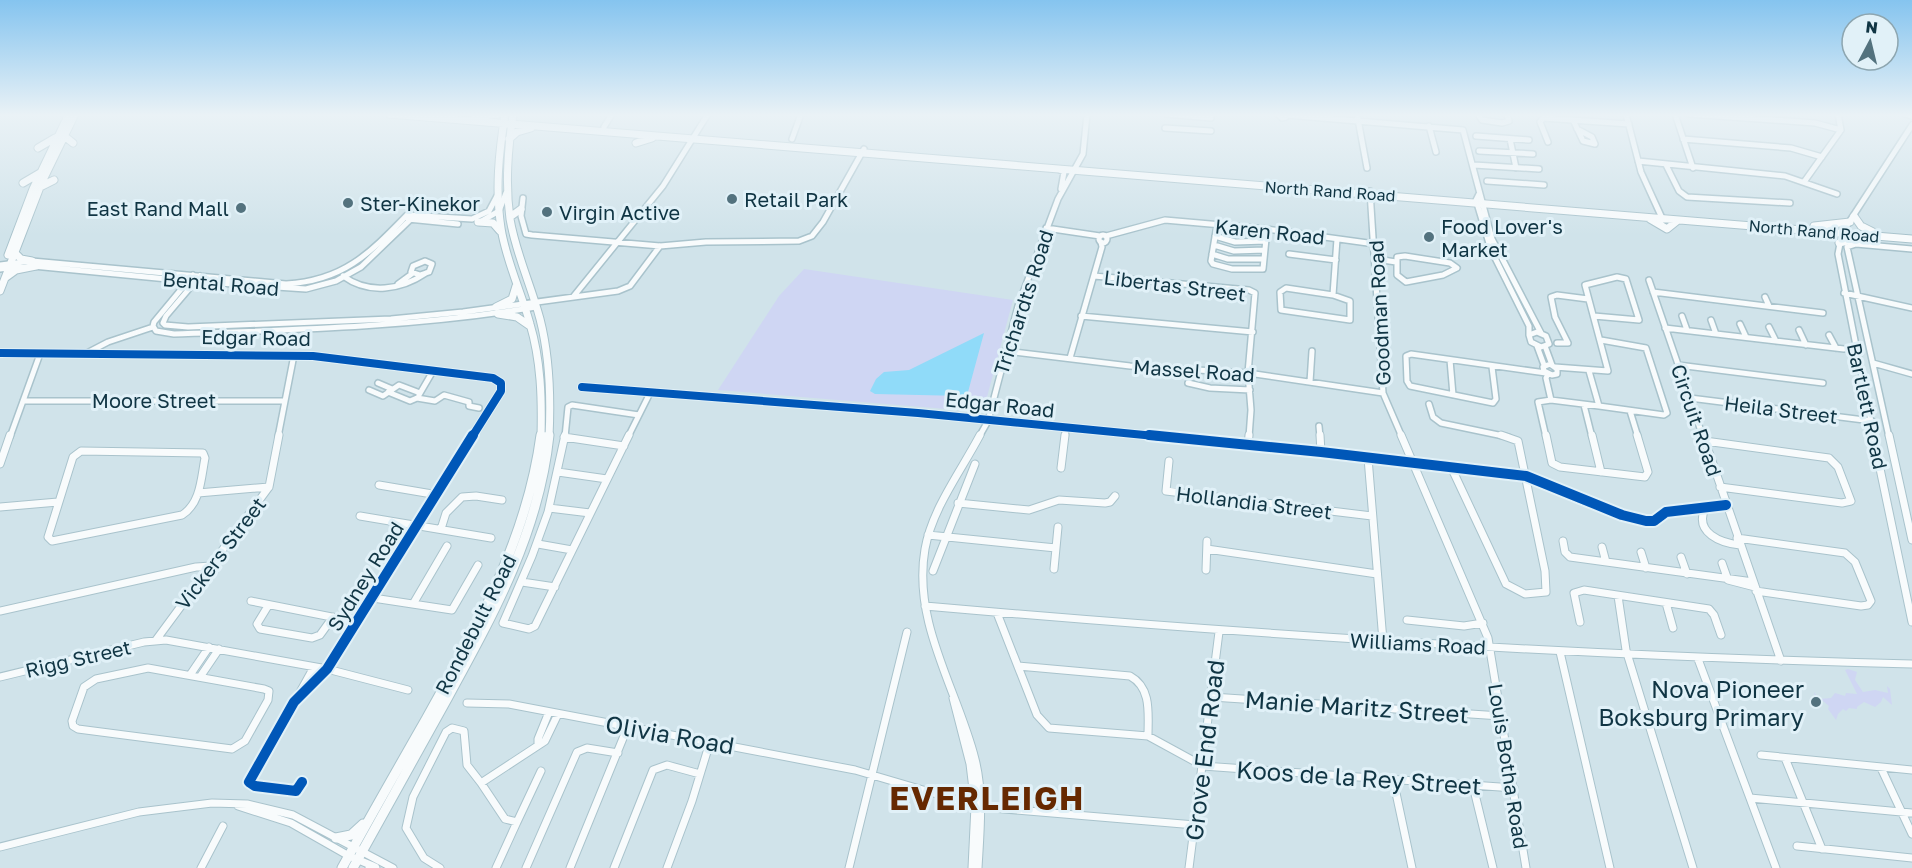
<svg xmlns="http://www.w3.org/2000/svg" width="1912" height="868" font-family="'Golos Text',sans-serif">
  <rect width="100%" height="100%" fill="#d0e3ea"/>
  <path fill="#cfd6f3" d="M804 269 1013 300 983 412 718 390 779 296Z
    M1848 669 1857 672 1855 680 1863 692 1875 690 1888 693 1887 686 1890 689 1892 705 1883 697 1881 702 1875 707 1864 702 1857 707V709L1849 708 1846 711 1843 709 1838 714 1836 720 1828 709 1829 706 1823 701H1816L1814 692 1819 699 1831 698 1835 693 1845 696 1846 693 1857 694 1845 670Z"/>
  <path fill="#90dbf9" d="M984 333 968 392 963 396 875 394 870 391 876 379 884 372 909 370Z"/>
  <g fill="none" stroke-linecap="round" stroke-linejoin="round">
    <defs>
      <path id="minor-far1" d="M1166 114 1211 118
        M1278 114 1282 118 1286 117V114
        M1357 114 1367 168
        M1478 114 1482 120 1502 123 1509 121 1507 114
        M1626 114 1641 172 1662 218
        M1675 114 1693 168
        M1689 114 1815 123 1841 130
        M1905 114 1912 116
        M1287 115 1463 130 1492 239 1541 333
        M1573 120 1583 141 1595 144 1592 137 1577 129
        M1429 126 1436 152
        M604 127 612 114
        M1165 128 1211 131
        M1476 136 1529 140
        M792 139 801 114
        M1510 139 1516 168
        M1683 139 1791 148 1822 157
        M1548 142 1540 122 1543 118 1629 124
        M1479 151 1533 154
        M1638 161 1785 176 1837 194
        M1474 165 1539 169
        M1666 165 1679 191 1687 197 1790 203
        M1060 170 1064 172 1061 189
        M1487 181 1544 185
        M1804 182 1841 130 1838 114
        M1370 191 1383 393 1402 437
        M1479 194 1476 200 1491 250 1529 326V335
        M523 198 521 216 526 234 532 235 660 246 706 242 799 241 812 236 823 222 864 149
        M408 219 458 224
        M480 222 499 211 506 193
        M1217 225 1211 261 1213 264 1232 269H1263L1267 229
        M1046 228 1100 236
        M1099 239a4 4 0 1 1 8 0a4 4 0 1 1-8 0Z
        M1106 236 1165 220 1267 229 1375 244
        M1215 236 1235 242 1266 241
        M1214 245 1234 251 1265 250
        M1212 254 1228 259H1264
        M1289 254 1336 260
        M1405 256 1450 263 1457 268 1443 275 1406 282 1397 275V257Z
        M1376 259 1396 262
        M425 261 432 264 429 272 420 275 411 272 413 266Z
        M0 265 32 261 286 284C343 281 369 254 407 215L472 219 489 211 497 196
        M33 266 188 281 306 289 336 281 361 267 414 216
        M0 269 23 266
        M193 275 154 322 153 326 156 331 174 334C295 330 416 327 536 307
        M200 276 166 316 163 323 165 325 188 327 391 319 463 312 618 291 630 286 660 246
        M343 276C369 295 401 290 426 273
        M1094 276 1249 290 1255 293 1248 373 1251 410 1249 437
        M1649 280 1703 437
        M398 284 413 273
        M1286 288 1333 295 1350 301V320L1281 310 1280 292Z
        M1653 292 1823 313
        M1844 293 1912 308
        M1333 295 1337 239
        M573 297 663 186 708 114
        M1765 297 1769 306
        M1081 316 1253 332
        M1682 316 1687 330
        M1711 320 1716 334
        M1740 324 1746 337
        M1769 327 1776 341
        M1665 328 1844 349
        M1799 330 1806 345
        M1537 332 1546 336 1549 344 1541 347 1531 342 1529 335Z
        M1829 335 1836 348
        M1557 343H1568L1555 317 1551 297 1557 295 1588 299
        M1537 346 1544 365
        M1545 346 1552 365
        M1005 351 1130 366 1248 373 1383 393
        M0 353 313 356 493 378 501 383V391L472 437
        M85 354 108 342 153 327
        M1070 358 1102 247 1101 242
        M1450 360 1453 395
        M1873 363 1912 374
        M1550 364 1557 369V374L1552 375 1544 371 1543 367Z
        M1678 365 1823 383
        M1492 367 1496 399 1493 403 1410 386 1407 381 1406 356 1411 354 1546 373
        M1555 367 1608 371 1585 285 1617 277 1626 279 1639 320 1594 316
        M1589 371 1599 406 1664 415 1667 413 1646 348 1601 340
        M1548 374 1546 378 1551 400 1599 406
        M1310 382 1312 351
        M378 383 392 389
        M1188 383 1210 388 1250 390
        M582 387 918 413 1165 437
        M369 390 383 396 399 385 420 393
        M388 392 410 401 417 398 435 401 444 395 469 402V406L479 408
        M419 395 433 371
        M1690 398 1872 421
        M23 401H284
        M1429 404 1433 417 1441 423 1508 437
        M1584 405 1592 437
        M1630 411 1638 437
        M1319 426 1320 437
        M10 437 40 354
        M278 437 294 355
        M565 437 568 407 572 405 639 415
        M628 437 650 393
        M979 437 988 421 1018 306 1058 199 1083 154 1087 114
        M1065 437 1066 428
        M1546 437 1538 402 1551 400
        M1874 437 1838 254 1842 233 1912 125
        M1889 437 1847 247 1856 244 1912 249"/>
      <path id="minor" d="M565 435 548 512 532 556 503 623 529 629 535 626 629 435
        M1149 435 1321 452 1526 476 1622 515 1646 521H1654L1666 512 1726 505
        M1320 435 1321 452
        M1401 435 1488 638 1526 868
        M1546 435 1552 463 1560 467 1645 477 1648 472 1637 435
        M1592 435 1601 472
        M1703 435 1781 661
        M1873 435 1912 622
        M1889 435 1912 540
        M564 437 624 446
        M1705 441 1829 458 1838 467 1851 501 1842 503 1720 487
        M1248 446 1249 435
        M81 451 203 453 205 458C201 478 201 503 182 515L52 541 48 537 73 457Z
        M1368 458 1383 641
        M1169 461 1166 491 1372 516
        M0 464 10 435
        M1061 468 1065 435
        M1452 469 1506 584 1525 594 1546 592 1545 571 1518 441 1501 435
        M558 472 607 479
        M379 485 438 495
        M198 493 269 487
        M958 503 1029 510 1059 500 1105 503 1110 502 1115 496
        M0 507 58 502
        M549 508 590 513
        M1705 508C1694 533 1721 543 1740 545
        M360 516 491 538
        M441 529 446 513 462 497 476 496 502 500
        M928 535 1056 548
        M1737 538 1845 553 1855 562 1871 601 1868 605 1861 606 1756 591
        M1563 541 1565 552 1570 557 1753 582
        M538 544 572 550
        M1602 547 1606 562
        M1207 549 1377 574
        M1641 552 1646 568
        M1681 557 1687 574
        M1722 563 1728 580 1755 587
        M1054 569 1058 527
        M1206 570 1207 541
        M933 571 975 464
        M522 582 555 587
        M1618 596 1626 650 1693 868
        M373 598 452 610 478 565
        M251 601 357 622
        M1666 603 1673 628
        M413 604 447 546
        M268 606 257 624 260 629 312 638 320 635 333 617
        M925 606C1254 635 1582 656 1912 664
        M0 611 196 567 211 566
        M997 613 1037 715 1049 728 1148 736 1203 766 1514 788
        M1407 620 1464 626 1483 623
        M1580 622 1574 593 1584 590 1709 609 1714 615 1721 635
        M156 640 269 487 279 435
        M1560 652 1610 868
        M1698 659 1776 868
        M1018 666 1130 676C1152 688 1148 714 1148 736
        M148 668 264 689 269 691 268 700 245 741 232 749 78 729 73 726 72 721 84 687 96 679Z
        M190 675 209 647
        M0 677 144 642 166 640 327 669 408 690
        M200 677 219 649
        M299 694 314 667
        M1212 697 1501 716
        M953 698 970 764 975 806 972 868
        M467 703 509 704 855 770 981 807 1195 825
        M538 745V739L549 712
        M1761 755 1912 770
        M1785 758 1822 849
        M1881 768 1912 834
        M1393 779 1412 868
        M302 782 296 791 255 786 249 782 294 702 327 669 473 435
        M481 783 505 819 517 822 496 868
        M1473 786 1493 868
        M1750 798 1912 813
        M238 806 291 823 349 856 373 866
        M517 822 541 771
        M1797 846 1912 858
        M0 847 139 812 212 803 247 804 293 815 393 868
        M201 868 223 826
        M440 868 424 858 406 828 413 797 446 732 452 728 464 731 467 765 481 783 545 741 558 714
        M526 868 577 752 587 748 618 753
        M570 868 628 726
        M614 868 653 770 667 765 700 774
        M667 868 692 801 710 742
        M849 868 907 632
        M978 868C980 832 984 794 975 759 958 691 912 623 925 549 932 509 961 471 980 435
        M1189 868 1219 632"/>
      <path id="major-far1" d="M389 114 1912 239
        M505 114C499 152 495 190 501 228 506 261 521 291 530 324 541 361 542 398 541 437
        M513 114C508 149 505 183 510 219 516 254 531 285 540 319 550 358 551 397 549 437
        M474 117 498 114
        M63 135 73 143
        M509 139 517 132 531 128
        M636 143 652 138
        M38 148 55 138
        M23 183 40 173
        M40 187 54 180
        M1854 216 1861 226 1875 233
        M510 217 521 209
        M1650 219 1667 229 1677 221
        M478 222 493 223 500 231
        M1814 226 1850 222
        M1839 243 1861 238
        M14 252 21 259 32 261
        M8 255 33 189 69 114
        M5 278 16 270 36 266
        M0 291 42 182 75 114
        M496 307 512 299 516 286
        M498 314 517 317 530 326"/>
      <path id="major" d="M336 838 351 835 363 824
        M342 868C369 819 397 770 425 721 476 630 527 540 541 435
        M353 868C385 811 416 754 448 697 494 613 539 532 549 435
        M370 868H375"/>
    </defs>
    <use href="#minor-far1" stroke="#a9c3cc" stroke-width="8"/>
    <use href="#minor" stroke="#a9c3cc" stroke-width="9"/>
    <use href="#major-far1" stroke="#a9c3cc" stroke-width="9"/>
    <use href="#major" stroke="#a9c3cc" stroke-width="11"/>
    <use href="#minor-far1" stroke="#f8fbfc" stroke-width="5"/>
    <use href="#minor" stroke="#f8fbfc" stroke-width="7"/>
    <use href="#major-far1" stroke="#f8fbfc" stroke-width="7"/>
    <use href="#major" stroke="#f8fbfc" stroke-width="9"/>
    <defs>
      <path id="cycleway-far1" d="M0 353 313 356 493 378 501 383V391L472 437
        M582 387 918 413 1165 437"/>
      <path id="cycleway" d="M1149 435 1321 452 1526 476 1622 515 1646 521H1654L1666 512 1726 505
        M302 782 296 791 255 786 249 782 294 702 327 669 473 435"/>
    </defs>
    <use href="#cycleway-far1" stroke="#e1f1f8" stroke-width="10"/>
    <use href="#cycleway" stroke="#e1f1f8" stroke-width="14"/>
    <use href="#cycleway-far1" stroke="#0057b8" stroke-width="8"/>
    <use href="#cycleway" stroke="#0057b8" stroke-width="10"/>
  </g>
  <linearGradient id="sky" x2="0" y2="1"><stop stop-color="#85c4ef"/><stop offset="0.49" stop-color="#eaf2f6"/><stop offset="1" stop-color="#eaf2f6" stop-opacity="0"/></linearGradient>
  <rect width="1912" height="235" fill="url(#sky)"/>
  <g fill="#53727e" stroke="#e1f1f8" stroke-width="2">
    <circle cx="732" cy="199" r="6"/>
    <circle cx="348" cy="203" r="6"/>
    <circle cx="241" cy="208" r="6"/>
    <circle cx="547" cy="212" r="6"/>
    <circle cx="1429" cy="237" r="6"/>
    <circle cx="1816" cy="702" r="6"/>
  </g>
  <g text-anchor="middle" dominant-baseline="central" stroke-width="6" stroke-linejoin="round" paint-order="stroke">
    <g font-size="16" fill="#103544" stroke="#e1f1f8">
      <text transform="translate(1330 191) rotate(4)">North Rand Road</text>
      <text transform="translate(1814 231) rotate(5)">North Rand Road</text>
    </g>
    <g font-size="20" fill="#103544" stroke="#e1f1f8" text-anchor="start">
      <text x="744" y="199">Retail Park</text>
      <text x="360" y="203">Ster-Kinekor</text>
      <text x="229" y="208" text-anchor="end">East Rand Mall</text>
      <text x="559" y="212">Virgin Active</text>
      <text x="1441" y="226">Food Lover's<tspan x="1441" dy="23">Market</tspan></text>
    </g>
    <g font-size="20" fill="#103544" stroke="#e1f1f8">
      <text transform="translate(1270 231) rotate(6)">Karen Road</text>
      <text transform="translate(221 283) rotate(5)">Bental Road</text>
      <text transform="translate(1175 285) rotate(7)">Libertas Street</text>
      <text transform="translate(1023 302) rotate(-72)">Trichardts Road</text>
      <text transform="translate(1379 313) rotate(-93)">Goodman Road</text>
      <text transform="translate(256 337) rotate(1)">Edgar Road</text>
      <text transform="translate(1194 370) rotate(4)">Massel Road</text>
      <text x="154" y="400">Moore Street</text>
      <text transform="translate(1000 404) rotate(6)">Edgar Road</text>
      <text transform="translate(1868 406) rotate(78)">Bartlett Road</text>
      <text transform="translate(1781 409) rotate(7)">Heila Street</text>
      <text transform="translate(1697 420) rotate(71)">Circuit Road</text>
      <text transform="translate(1254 502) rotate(7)">Hollandia Street</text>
      <text transform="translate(220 553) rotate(-53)">Vickers Street</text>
      <text transform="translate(365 576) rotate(-58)">Sydney Road</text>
      <text transform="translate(475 624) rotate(-63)">Rondebult Road</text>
      <text transform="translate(1418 643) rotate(3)">Williams Road</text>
      <text transform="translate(78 658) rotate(-13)">Rigg Street</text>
      <text transform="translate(1509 766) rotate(81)">Louis Botha Road</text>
    </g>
    <g font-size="24" fill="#103544" stroke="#e1f1f8" text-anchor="end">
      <text x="1804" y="688">Nova Pioneer<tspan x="1804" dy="28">Boksburg Primary</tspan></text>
    </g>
    <g font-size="24" fill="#103544" stroke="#e1f1f8">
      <text transform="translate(1357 706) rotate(4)">Manie Maritz Street</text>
      <text transform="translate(670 734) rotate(10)">Olivia Road</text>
      <text transform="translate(1204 750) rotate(-83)">Grove End Road</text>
      <text transform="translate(1359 777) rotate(4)">Koos de la Rey Street</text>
    </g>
    <g font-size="32" font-weight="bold" letter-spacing="1.5" fill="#662901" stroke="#e1f1f8">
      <text x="987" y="798">EVERLEIGH</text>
    </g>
  </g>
  <g transform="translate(1870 42) rotate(7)"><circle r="28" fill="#e1f1f8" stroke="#8da6b0" stroke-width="1.5"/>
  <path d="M0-4.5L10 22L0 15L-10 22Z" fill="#53727e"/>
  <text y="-9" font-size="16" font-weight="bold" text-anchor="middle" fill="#103544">N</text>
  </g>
</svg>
